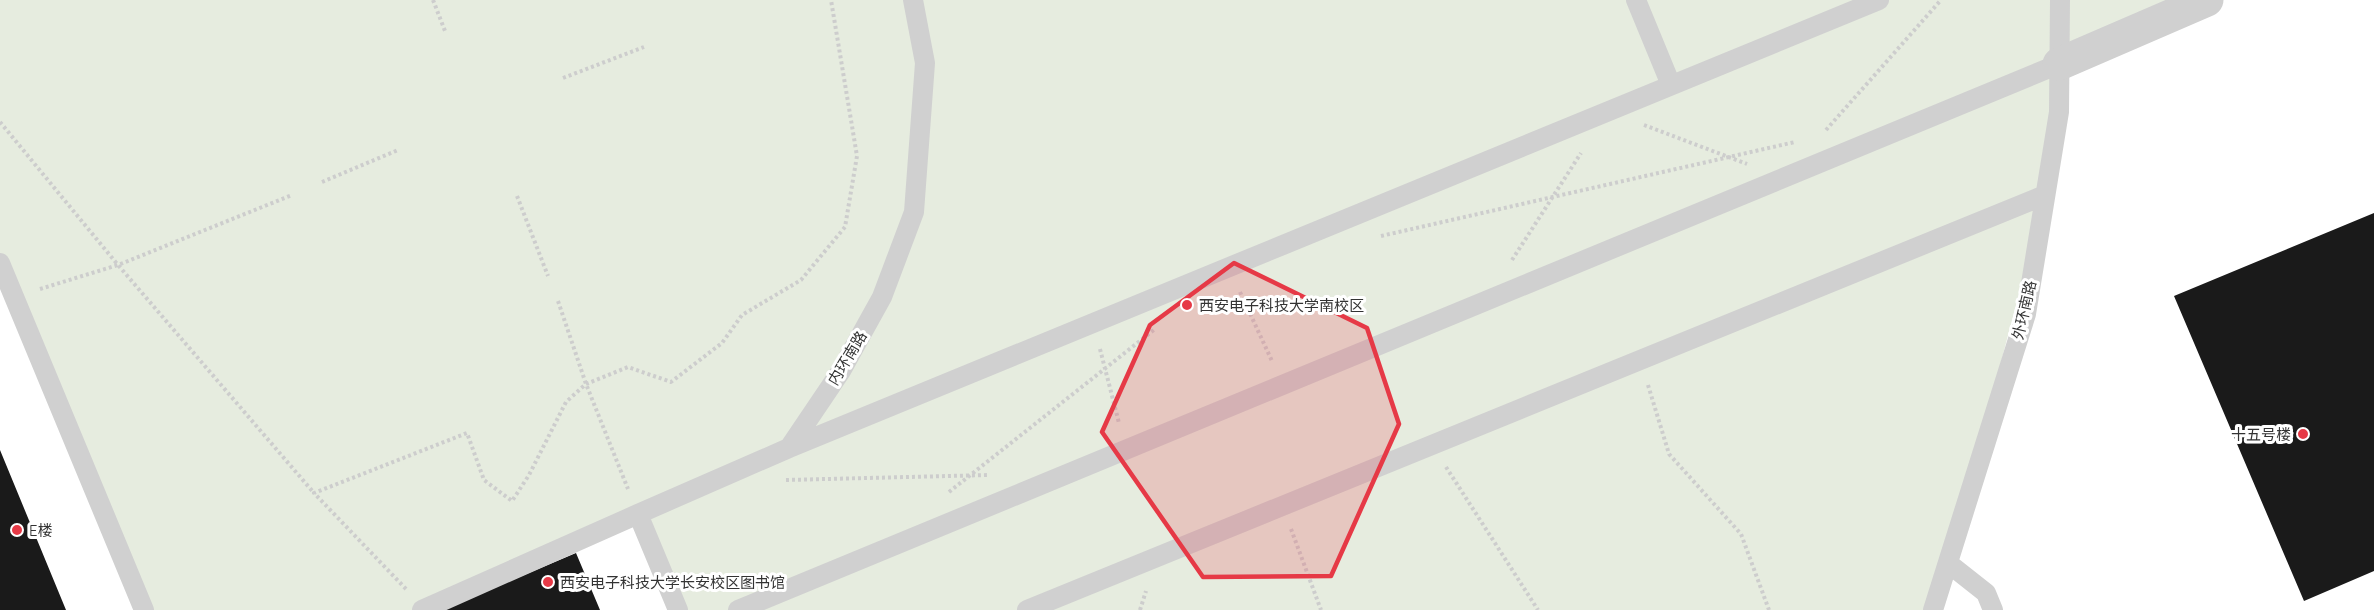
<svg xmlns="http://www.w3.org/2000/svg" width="2374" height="610" font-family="Quicksand,'Noto Sans SC',sans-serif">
  <rect width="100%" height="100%" fill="#fff"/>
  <path fill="#e6ecdf" d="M0 0H2207L2059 64 2045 195 1948 563 1933 610H678L638 515 422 610H144L0 263Z"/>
  <path fill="#1a1a1a" d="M2374 213V571L2304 601 2174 296Z
    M0 450 66 610H0Z
    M576 553 600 610H441Z"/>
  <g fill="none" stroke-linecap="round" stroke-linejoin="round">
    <path stroke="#cdcdcd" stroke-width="4" stroke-dasharray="3 3" stroke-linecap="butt" d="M433 0 445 31
      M563 78 644 47
      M0 122 118 265 314 493
      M1644 125 1747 164
      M1826 130 1941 0
      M322 182 398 150
      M517 196 548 276
      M1381 236 1795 142
      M1512 260 1581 153
      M40 289 118 265 292 195
      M1240 292 1272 361
      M558 301 586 384 628 489
      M1100 349 1119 423
      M1648 385 1669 454 1741 534 1769 610
      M1446 467 1538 610
      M786 480 989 475
      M949 492 1155 329
      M1291 529 1321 610
      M406 589 314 493 467 433 484 480 512 501 529 475 566 402 586 384 628 367 671 382 722 343 742 315 801 280 845 227 857 156 831 0
      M1140 610 1146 591"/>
    <path stroke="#d0d0d0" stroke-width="20" d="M1636 0 1671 85
      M0 263 144 610
      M789 448 1879 0
      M1948 563 1986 593 1993 610
      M422 610 638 514
      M678 610 638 514 789 448 841 371 882 297 914 212 925 63 913 0
      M738 610 2059 64
      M1027 610 2045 195
      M1933 610 2026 314 2059 112 2060 0"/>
    <path stroke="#d0d0d0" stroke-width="33" d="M2059 64 2207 0"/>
  </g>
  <path fill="#e63946" fill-opacity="0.2" stroke="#e63946" stroke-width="4.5" stroke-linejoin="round" d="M1234 263 1367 328 1399 424 1331 576 1203 577 1102 432 1150 325Z"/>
  <g fill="#e63946" stroke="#fff" stroke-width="2">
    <circle cx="1187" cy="305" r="6"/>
    <circle cx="2303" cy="434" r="6"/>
    <circle cx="17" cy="530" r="6"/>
    <circle cx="548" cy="582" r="6"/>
  </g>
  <g text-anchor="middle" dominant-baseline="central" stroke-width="6" stroke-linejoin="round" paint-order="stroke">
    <g font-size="15" fill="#333" stroke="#fff" text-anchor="start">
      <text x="1199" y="305">西安电子科技大学南校区</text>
      <text x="2291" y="434" text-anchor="end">十五号楼</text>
      <text x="29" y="530">E楼</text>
      <text x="560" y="582">西安电子科技大学长安校区图书馆</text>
    </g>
    <g font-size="15" fill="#333" stroke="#fff">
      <text transform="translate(2024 310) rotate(-77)">外环南路</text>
      <text transform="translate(847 358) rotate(-59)">内环南路</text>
    </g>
  </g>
</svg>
